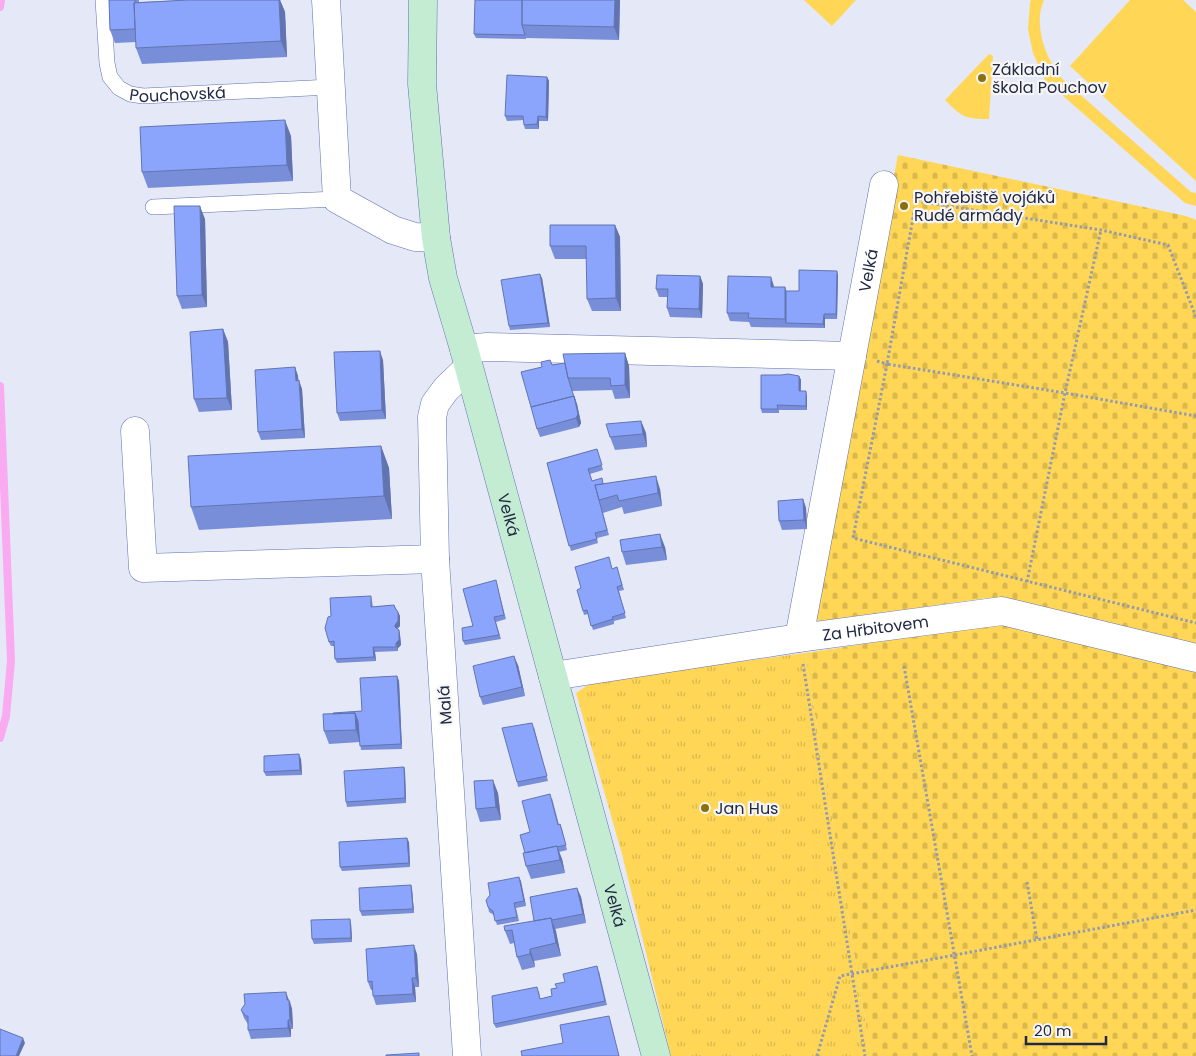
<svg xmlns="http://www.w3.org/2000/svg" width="1196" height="1056" font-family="Poppins,sans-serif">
  <defs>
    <pattern id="cemetery-stones" width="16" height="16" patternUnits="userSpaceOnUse" patternTransform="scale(1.25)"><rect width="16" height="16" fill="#ffd656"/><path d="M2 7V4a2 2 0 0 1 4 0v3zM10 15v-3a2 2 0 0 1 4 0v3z" fill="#dab84c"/></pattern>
    <pattern id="park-tufts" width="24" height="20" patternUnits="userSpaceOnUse" patternTransform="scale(1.25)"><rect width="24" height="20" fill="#ffd656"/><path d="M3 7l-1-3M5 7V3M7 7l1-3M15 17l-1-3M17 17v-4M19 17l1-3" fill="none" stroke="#dab84c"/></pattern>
  </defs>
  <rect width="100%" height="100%" fill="#e4e8f7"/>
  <path fill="url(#cemetery-stones)" d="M898 155 1186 216 1196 220V650L987 598 819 622 810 612Z
    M1003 623 1196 672V1056H871L805 653Z"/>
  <path fill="url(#park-tufts)" d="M805 653 871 1056H671L622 854 576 693 594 681Z"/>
  <path fill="#ffd656" d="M804 0H856L832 26Z
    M1031 0H1044C1033 24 1045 55 1059 76L1191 192 1196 193V206L1185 203 1045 80 1033 53 1028 29 1030 3Z
    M1130 0H1183L1196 12V181L1070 66Z
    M989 54 993 56 989 119C965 119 962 117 945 100Z"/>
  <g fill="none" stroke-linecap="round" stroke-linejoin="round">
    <path stroke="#f9aaf0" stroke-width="8" d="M0 7 1 0
      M0 386 11 661 6 716 0 738"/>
    <defs>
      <g id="lane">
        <path id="s1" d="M103 0 107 63 110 77 119 88 130 94 143 96 331 87"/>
        <path d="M153 207 337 199"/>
      </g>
      <g id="street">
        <path d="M326 0 337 199 393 230 415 237 436 238"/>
        <path d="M464 349 487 347 852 356"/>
        <path d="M135 431 143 568 435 559"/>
        <path id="s2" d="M799 638 884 185"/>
        <path id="s3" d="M553 676 799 638 1002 611 1196 658"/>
        <path d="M467 1056 435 559 432 417 435 404 446 389 468 368"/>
      </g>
      <g id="secondary">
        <path id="s4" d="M423 0 422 84 436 238 443 278 464 349 656 1056"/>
      </g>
    </defs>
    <use href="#lane" stroke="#6072b1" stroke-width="16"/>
    <use href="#street" stroke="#6072b1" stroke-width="29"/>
    <use href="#secondary" stroke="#6072b1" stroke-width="29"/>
    <path stroke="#959baf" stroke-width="3" stroke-dasharray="2.5 2.5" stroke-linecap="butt" d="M1196 317 1168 245 1101 230 916 201 887 364 1065 393 1196 416
      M877 361 887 364 853 538 1196 623
      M1027 582 1065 393 1101 230
      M803 664 865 1056
      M904 666 972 1056
      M1027 882 1037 940
      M817 1056 840 976 955 955 1196 910"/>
    <use href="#lane" stroke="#fff" stroke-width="15"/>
    <use href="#street" stroke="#fff" stroke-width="28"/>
    <use href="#secondary" stroke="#c4ecd2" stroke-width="28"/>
  </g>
  <path fill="#788ed9" d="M109 0H139V2L188 0H280L285 12 287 57 142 64 136 48V42L115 43 110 30Z
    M475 0H620L619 40 526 38V39L476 38 474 34Z
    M547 77 549 81 548 121H539V129H525L524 125V120L507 121 505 116Z
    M291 136 293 181 148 188 142 172Z
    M205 219 207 307 182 309 177 296Z
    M615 225 620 237 621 311H592L587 299V259H555L550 246Z
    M838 275 837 319H825V328L751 327 749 322 730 321 727 313 774 287H785L786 291H799Z
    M700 276 703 284 702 318 670 317 667 308V297H659L656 289Z
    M542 278 550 327 510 330 509 326Z
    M223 329 228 342 232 410 199 412 194 399Z
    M625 353 629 366 630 398 615 399 612 390 572 391 577 404 581 423 579 427 540 437 537 429 552 365Z
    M383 360 386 419 340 421 337 413Z
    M295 367 298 376V380L302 389 305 438 261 440 258 432Z
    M799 376 801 380V391L807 396V410H779V413H762L761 409Z
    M641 421 646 433 647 447 615 450 610 437Z
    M381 446 389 468 392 519 199 530 191 507Z
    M597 449 603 470 590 474 592 481 604 483 660 489 662 506 624 514 622 507 603 513 609 535 597 538 598 543 571 551 547 463Z
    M803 499 806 508 807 529 782 530 779 521Z
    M620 540 665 547 667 560 626 565 622 552Z
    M617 567 624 590 619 591 626 618 614 621V624L593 630 588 614 584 615 583 611 581 588 613 569Z
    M497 585 506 619 496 622 501 639 465 645 463 641Z
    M371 596 372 601 373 607 394 605 400 616V626L397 629 399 630 400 635 401 645 398 648V651L375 652 376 661 337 663 335 659 334 646H331L329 642 331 616Z
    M518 665 525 696 483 705 480 697Z
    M397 676 399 681 402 749 361 750 360 742 329 744 324 731 333 714 362 711Z
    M534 727 548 781 518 787 517 782Z
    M301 759 302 775 266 776 264 772Z
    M404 767 405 771 406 803 347 807 346 802Z
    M498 793 501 820 480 822 476 809Z
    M552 798 559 825 560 824 562 829 567 850 559 852 562 859 565 873 531 879 526 866 525 853 530 832Z
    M409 842 410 867 342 871 340 867Z
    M519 877 526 906 516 908 519 921 497 925 494 915 489 912 488 907Z
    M411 885 412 889 414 913 362 916 360 911Z
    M577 888 581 897 586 923 555 929 561 956 534 961 535 967 522 970 517 957 514 943 510 944 505 931 534 921Z
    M351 923 352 942 314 944 312 939Z
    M417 954 419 987H415L416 1002 376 1005 373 996V990H371L368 982Z
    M599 971 607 1005 496 1028 494 1024 539 991 540 999 552 996 557 988 565 982Z
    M290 1001 292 1009 293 1029H291V1037L251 1039 248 1030V1024L244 1018 241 1010Z"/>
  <path fill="#6274b0" d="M279 0H280L285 12 287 57 281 41Z
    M615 0H620L619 40 614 27Z
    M547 77 549 81 548 121 546 117Z
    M538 116 539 121V129L537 124Z
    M285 120 291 136 293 181 287 165Z
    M200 206 205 219 207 307 202 295Z
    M615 225 620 237 621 311 616 298Z
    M837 271 838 275 837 319 836 314Z
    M540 274 542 278 550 327 548 323Z
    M700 276 703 284 702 318 699 309Z
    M771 277 774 286V295L771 287Z
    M785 287 788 296 786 323 785 319Z
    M824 314 825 319V328L823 324Z
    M223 329 228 342 232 410 227 398Z
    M380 351 383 360 386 419 382 410Z
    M625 353 629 366 630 398 625 385Z
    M295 367 298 376 299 389 296 381Z
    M799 376 801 380 800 396 799 391Z
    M299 380 302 389 305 438 302 429Z
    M806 391 807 396V410L806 406Z
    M574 396 577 404 581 423 579 427 576 418Z
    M641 421 646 433 647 447 643 434Z
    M381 446 389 468 392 519 384 496Z
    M656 476 660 489 662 506 658 493Z
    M803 499 806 508 807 529 804 520Z
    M660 534 665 547 667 560 662 547Z
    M398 612 400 616V626L397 629 395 627V625Z
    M399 630 400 635 401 645 398 648V651L396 643Z
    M373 647 375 652 376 661 374 657Z
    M514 656 518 665 525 696 522 687Z
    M397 676 399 681 402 749 401 744Z
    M355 713 360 726V742L356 730Z
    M299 754 301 759 302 775 300 770Z
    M404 767 405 771 406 803 405 798Z
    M493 780 498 793 501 820 496 807Z
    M407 838 409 842 410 867 409 863Z
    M557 846 562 859 565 873 560 860Z
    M519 877 521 881 526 906 524 901Z
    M411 885 412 889 414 913 413 909Z
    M577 888 581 897 586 923 583 914Z
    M551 918 556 931 561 956 556 943Z
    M350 919 351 923 352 942 351 938Z
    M414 945 417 954 419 987 416 978Z
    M530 949 534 961 535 967 530 954Z
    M412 978 415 987 416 1002 413 994Z
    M286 992 292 1009 293 1029 290 1020Z
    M288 1020 291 1029V1037L288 1028Z
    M23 1038 25 1043 19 1056H16Z"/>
  <path fill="#8ca5fc" stroke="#6274b0" d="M109 0H135V2L134 3 135 29 110 30Z
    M187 0H279L281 41 136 48 134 3Z
    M475 0H522V25L525 35 474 34Z
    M522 0H615L614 27 522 25Z
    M507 75 547 77 546 117 538 116 537 124 524 125 523 116H505Z
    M285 120 287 165 142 172 140 127Z
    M174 206H200L202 295 177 296Z
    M550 225H615L616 298 587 299 586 246H550Z
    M799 270 837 271 836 314H824L823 324 786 323V291H799Z
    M540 274 548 323 509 326 501 280Z
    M657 275 700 276 699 309 667 308 668 289H656Z
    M728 276 771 277V287H785V319L748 318 749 313H727Z
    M223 329 227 398 194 399 190 332Z
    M380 351 382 410 337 413 334 352Z
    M625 353V385L611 386 610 378H568L563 354Z
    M550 360 552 365 565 363 568 378 575 400 574 396 531 407 521 372 542 367 541 362Z
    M295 367 296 381 299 380 302 429 258 432 255 370Z
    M788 374 799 376V391H806V406L777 405 778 409H761V375H781Z
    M574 396 578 414 576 418 537 429 531 407Z
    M641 421 643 434 610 437 606 424Z
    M381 446 384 496 191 507 188 456Z
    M597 449 602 465 588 469 592 481 602 478 603 484 595 485 607 530 595 533 597 539 569 546 547 463Z
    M656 476 658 493 619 501 617 495 599 500 595 485Z
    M803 499 804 520 779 521 778 501Z
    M660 534 662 547 622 552 620 540Z
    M609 557 612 569 617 567 622 585 617 587 625 613 612 617 613 619 591 626 587 610 583 611 577 590 581 588 575 567Z
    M496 580 504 615 494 617 499 635 463 641 462 628 473 626 463 589Z
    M371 596V607L394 605 395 608 398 612V621L395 625V627L399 630V640L396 643V647H373L374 657 335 659 334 641 329 642 325 628 328 617 331 616 330 598Z
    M514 656 522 687 480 697 473 666Z
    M397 676 401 744 360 746 358 721 355 713 333 714V713L362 711 360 678Z
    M355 713 356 730 324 731 323 714Z
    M532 723 547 776 517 782 502 728Z
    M299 754 300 770 264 772V756Z
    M404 767 405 798 346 802 344 771Z
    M493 780 496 807 476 809 474 781Z
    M550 794 558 825 560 824 566 845 557 847V846L525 853 520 835 530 832 522 801Z
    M407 838 409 863 340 867 339 842Z
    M557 846 560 860 526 866 523 853Z
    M519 877 524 901 514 903 517 917 495 921 493 911 488 907 486 900 490 895 488 883Z
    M411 885 413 909 360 911 359 888Z
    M577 888 583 914 552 920 551 918 534 921 530 897Z
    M551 918 556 943 530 949V954L517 957 512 930 505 931 504 926Z
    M350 919 351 938 312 939 311 920Z
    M414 945 416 978H412L413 994 373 996 372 981 368 982 366 949Z
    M597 966 605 1001 494 1024 492 996 537 987 540 999 552 996 551 989 557 988 555 984 565 982 563 974Z
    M286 992 287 1000H289L290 1020H288V1028L248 1030V1016H246L241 1010 245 1004 244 994Z
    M609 1016 619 1056H522L521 1051 563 1043 560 1025Z
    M0 1029 23 1038 16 1056H0Z
    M419 1053V1056H386V1055Z"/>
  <g fill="#8b6f11" stroke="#f6f6f6" stroke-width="2">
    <circle cx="982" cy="78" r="5"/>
    <circle cx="904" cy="206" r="5"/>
    <circle cx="705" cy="808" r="5"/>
  </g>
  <g text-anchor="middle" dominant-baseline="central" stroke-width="4.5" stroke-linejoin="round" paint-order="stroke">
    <g font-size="16" fill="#222944" stroke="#f6f6f6" text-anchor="start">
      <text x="992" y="69">Základní<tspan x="992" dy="18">škola Pouchov</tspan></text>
      <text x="914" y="197">Pohřebiště vojáků<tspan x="914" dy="18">Rudé armády</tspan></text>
      <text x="715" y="808">Jan Hus</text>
    </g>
    <g font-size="16" fill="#222944" stroke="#f6f6f6">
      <text stroke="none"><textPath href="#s1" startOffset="152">Pouchovská</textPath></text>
      <text stroke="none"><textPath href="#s2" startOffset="374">Velká</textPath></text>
      <text stroke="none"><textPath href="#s4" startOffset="525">Velká</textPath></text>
      <text stroke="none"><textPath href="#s3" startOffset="326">Za Hřbitovem</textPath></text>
      <text transform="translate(445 705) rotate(-94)">Malá</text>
      <text stroke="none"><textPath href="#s4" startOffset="930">Velká</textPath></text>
    </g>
  </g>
  <path d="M1026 1036v8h80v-8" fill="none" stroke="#222944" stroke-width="2.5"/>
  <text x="1034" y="1036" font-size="15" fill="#222944" stroke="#f6f6f6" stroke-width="4" paint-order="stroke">20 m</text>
</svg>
